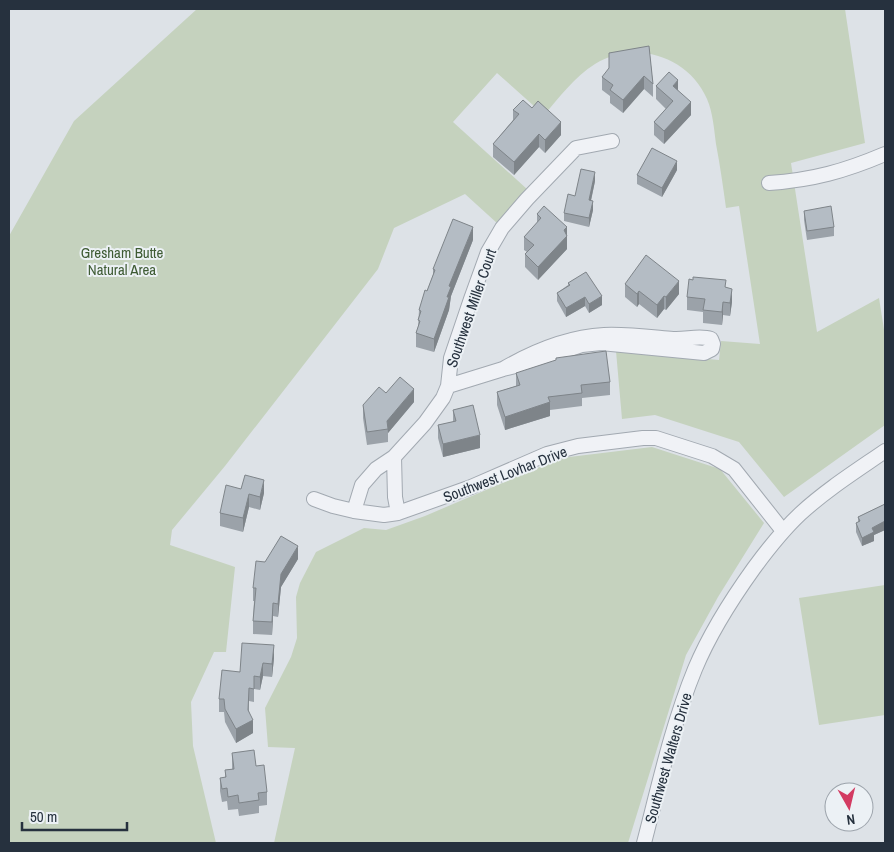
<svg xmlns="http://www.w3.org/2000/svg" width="894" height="852" font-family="'Archivo Narrow',sans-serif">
  <rect width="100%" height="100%" fill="#dde2e7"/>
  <path fill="#c5d2be" d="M197 9H845L865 143 791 163 817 332 879 298 885 336V425L784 497 739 442 655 415 622 419 616 351 719 360 721 341 760 344 739 206 726 208C723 186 720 165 716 144 714 129 713 113 707 99 689 56 634 39 595 64 575 76 559 98 544 115L497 73 453 122 528 190 498 224 465 194 394 228 378 269 225 466 172 530 170 545 235 567 226 652H214L191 702 193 746 216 843H9V236L74 121Z
    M652 447 720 469 764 523 718 597 686 655 628 843H274L295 748 268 747 265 708 291 657 297 638 296 597 300 583 316 552 364 528 386 530 425 516 561 458Z
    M885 585V715L819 725 799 598Z"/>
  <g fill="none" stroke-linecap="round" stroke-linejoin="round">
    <defs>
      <path id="minor" d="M769 183C813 180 845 171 885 154
        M448 386 503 369 536 361 582 345 601 343 704 353 712 349 713 344 711 339C699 335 686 340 673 339 650 337 627 334 604 335 567 337 534 351 503 369
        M394 457 395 497 398 513
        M314 499 333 506 354 511 384 515 398 513 471 487 547 454 578 446 643 438H656L712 456 734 469 783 531
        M354 511 362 485 376 469 394 457 425 423 443 398 448 386 451 358 471 299 488 252 502 228 527 199 576 148 612 141
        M644 843C659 785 672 725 695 669 710 633 731 600 754 568 768 549 783 530 800 514 826 490 856 471 885 451"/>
    </defs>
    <use href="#minor" stroke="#a2a9b1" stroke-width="16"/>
    <use href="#minor" stroke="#f0f2f6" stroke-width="14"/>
  </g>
  <path fill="#9ba2a9" d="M649 46 653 84V97L644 89 623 113 610 103V96L602 90V77Z
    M656 86 678 90 691 115 664 144 654 135V122L666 109 656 99Z
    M513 110 561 135 545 153 539 147 514 175 493 157V144L513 120Z
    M677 170 662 197 637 184V175Z
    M595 181 591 201 593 210 589 227 564 221V213L575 196Z
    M804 211 834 227V236L807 240 804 220Z
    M537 214 567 235V249L538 280 525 267V254L527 252 524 250V237L537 223Z
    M473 240 451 296 449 310 434 352 416 347V333L418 327 419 310 427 291 433 275V269Z
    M568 283 602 305 589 313 585 306 566 317 557 301V293L568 285Z
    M625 284 679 294 666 310 664 309 657 318 639 304 637 307 625 297Z
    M726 288 732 302 730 316 723 315 722 325 703 323V312L687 310V297Z
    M516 373 610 382V395L582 398V406L550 410V416L505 430 497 405V392L516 386Z
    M386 393 414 402 388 433V442L367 445 363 418V405Z
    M453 410 480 448 443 457 438 438V425L453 422Z
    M241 489 264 493 260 510 249 507 243 532 220 526V513Z
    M885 504V530L874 535V541L862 546 856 532V523L858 522V517Z
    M298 559 281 587 278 617 273 616 272 635 253 634V621L254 601H253V588L265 562Z
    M274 658 272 677 263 676 260 690 254 689V702L249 701V711L253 733 236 743 225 722 224 712H219V699L240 672Z
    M232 753 256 766 267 792V805L259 806V813L239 816 238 809 228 810 227 801 222 802 220 791V778H225V770L232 769Z"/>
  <path fill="#7e8489" d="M9 9H10V16L9 18Z
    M644 76V89L623 113V100Z
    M678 80V93L673 86Z
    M691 102V115L664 144V131Z
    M561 122V135L545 153V140Z
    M539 134V147L514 175V162Z
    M677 161V170L662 197V188Z
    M595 172V181L589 209V200Z
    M593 201V210L589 227V218Z
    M473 227V240L451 296 449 310 434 352V339L447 297 449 286Z
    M567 227V249L538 280V267L564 230Z
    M679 281V294L666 310V297Z
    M732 289V302L730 316V303Z
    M639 291V304L637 307V294Z
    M602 296V305L589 313V304Z
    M664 296V309L657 318V305Z
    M585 297V306L566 317V308Z
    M723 302V315L722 325V312Z
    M414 389V402L388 433 387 421Z
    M550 402V416L505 430V417Z
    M480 435V448L443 457V444Z
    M264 480V493L260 510V497Z
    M249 494V507L243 532V518Z
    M885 521V530L874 535V541L862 546V538L872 528Z
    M298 546V559L281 587 278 617V604L281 574Z
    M273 603V616L272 635V622Z
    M274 645V658L272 677V664Z
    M263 663V676L260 690V677Z
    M253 720V733L236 743V729Z"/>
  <path fill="#b4bcc4" stroke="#7e8489" d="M649 46 653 84 644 76 623 100 610 90 613 85 602 77 609 68V53Z
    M669 72 678 80 673 86 691 102 664 131 654 122 673 101 656 86Z
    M523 100 532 108 538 101 561 122 545 140 539 134 514 162 493 144 519 114 513 110Z
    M652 148 677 161 662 188 637 175Z
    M581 169 595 172 589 200 593 201 589 218 564 213 568 194 575 196Z
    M544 206 567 227 564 230 567 236 538 267 525 254 534 245 524 237 541 218 537 214Z
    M831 206 834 227 807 231 804 211Z
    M453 219 473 227 449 286 451 287 447 297H449L434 339 416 333 420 321 418 320 421 311 419 310 425 290 427 291 435 270 433 269Z
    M646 255 679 281 666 297 664 296 657 305 639 291 637 294 625 284Z
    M586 272 602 296 589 304 585 297 566 308 557 293 570 285 568 283Z
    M693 277 726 280 725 287 732 289 730 303 723 302 722 312 703 310 705 299 687 297 689 279 693 280Z
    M606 351 610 382 581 385 582 393 548 397 550 402 505 417 497 392 520 385 516 373 556 360V358Z
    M400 377 414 389 387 421 388 429 367 432 363 405 379 387 386 393Z
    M473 405 480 435 443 444 438 425 456 421 453 410Z
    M245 475 264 480 260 497 249 494 243 518 220 513 226 485 241 489Z
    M885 504V521L872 528 874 532 862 538 856 523 860 521 858 517Z
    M281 536 298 546 281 574 278 604 273 603 272 622 253 621 256 588H253L256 561 265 562Z
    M242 643 274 645 272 664 263 663 260 677 254 676V689L249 688 248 710 253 720 236 729 225 709 224 699H219L222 670 240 672Z
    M254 750 256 766 264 765 267 792 258 793 259 800 239 803 238 795 228 797 227 788 222 789 220 778 226 777 225 770 234 769 232 753Z"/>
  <g text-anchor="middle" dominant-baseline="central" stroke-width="4" stroke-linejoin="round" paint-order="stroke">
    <g font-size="15" fill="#3e5b33" stroke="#ecf1f5">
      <text x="122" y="252">Gresham Butte<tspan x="122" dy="17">Natural Area</tspan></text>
    </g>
    <g font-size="15" fill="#26313e" stroke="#ecf1f5">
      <text transform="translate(471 308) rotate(-71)">Southwest Miller Court</text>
      <text transform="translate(505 474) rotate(-21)">Southwest Lovhar Drive</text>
      <text transform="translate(668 758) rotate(-74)">Southwest Walters Drive</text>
    </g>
  </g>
  <rect width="894" height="852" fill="none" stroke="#26313e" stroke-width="20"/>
  <g transform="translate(849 807) rotate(172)"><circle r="24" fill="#ecf1f5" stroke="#9da4ac"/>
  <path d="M0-4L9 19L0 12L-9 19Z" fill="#d33b62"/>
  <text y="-8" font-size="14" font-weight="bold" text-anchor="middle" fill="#26313e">N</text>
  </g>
  <path d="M22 822v8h105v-8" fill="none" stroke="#26313e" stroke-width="2.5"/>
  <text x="30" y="822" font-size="15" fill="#26313e" stroke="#ecf1f5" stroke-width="4" paint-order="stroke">50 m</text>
</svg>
